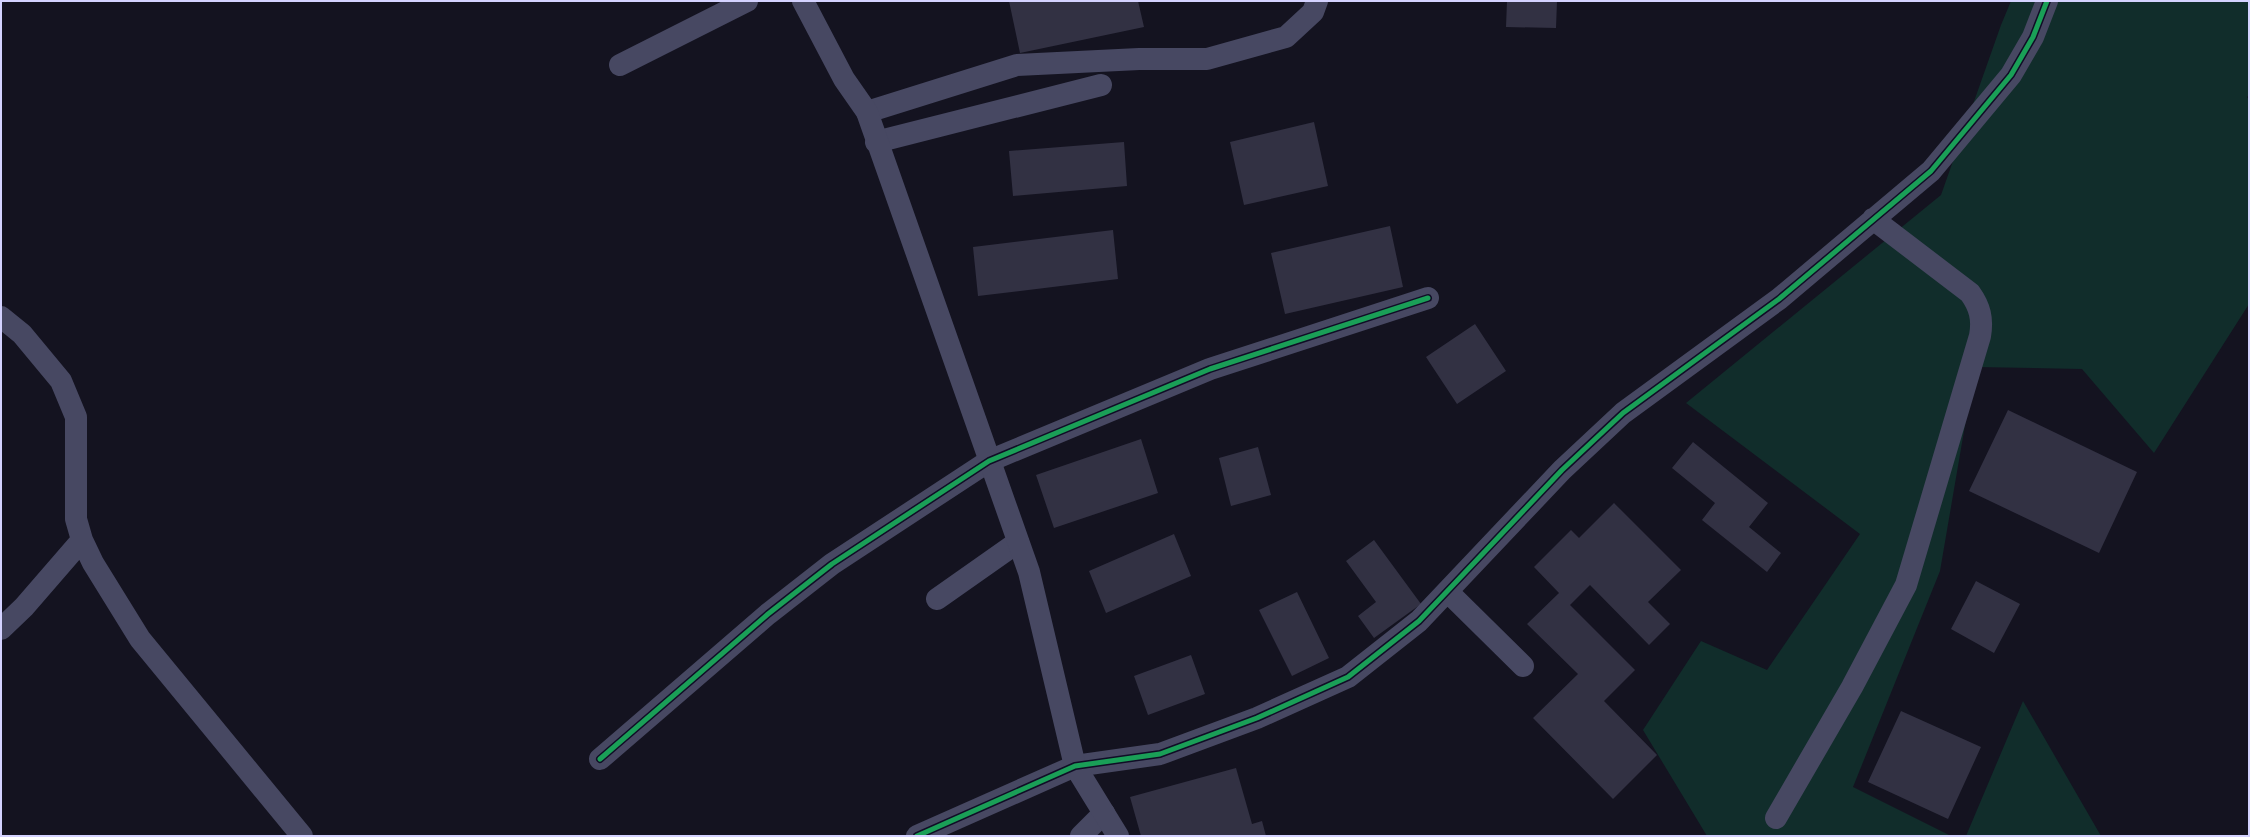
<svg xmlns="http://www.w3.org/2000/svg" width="2250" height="837" font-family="Commissioner,sans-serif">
  <rect width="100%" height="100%" fill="#141320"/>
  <path fill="#112d2b" d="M2011 1H2249V95L2247 97 2249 100V304L2154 453 2082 369 1975 367 1940 571 1853 787 1951 836H1707L1643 730 1701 641 1767 670 1860 534 1686 403 1941 195 2001 25Z
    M2023 701 2101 836H1966Z"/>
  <path fill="#323143" d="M1009 1H1138L1144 27 1020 53Z
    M1507 1H1557L1556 28 1506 27Z
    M1314 122 1328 186 1244 205 1230 142Z
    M1124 142 1127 186 1013 196 1009 151Z
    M1390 226 1403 287 1285 314 1271 253Z
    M1113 230 1118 279 978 296 973 247Z
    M1475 324 1506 371 1457 404 1426 357Z
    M2008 410 2137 472 2099 553 1969 491Z
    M1141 439 1158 493 1054 528 1036 475Z
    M1693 442 1768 503 1749 527 1781 553 1767 572 1702 520 1715 503 1672 468Z
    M1258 447 1271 495 1231 506 1219 458Z
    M1614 503 1681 570 1648 602 1670 624 1649 645 1590 585 1570 605 1635 670 1604 701 1657 755 1613 799 1533 718 1578 674 1527 624 1559 593 1534 567 1571 530 1579 538Z
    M1174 534 1191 576 1106 613 1089 571Z
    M1374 540 1421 604 1374 638 1358 616 1376 602 1346 561Z
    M1976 581 2020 604 1994 653 1951 629Z
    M1297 592 1329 658 1292 676 1259 610Z
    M1191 655 1205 694 1148 715 1134 676Z
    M1901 711 1981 747 1948 819 1868 782Z
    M1236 768 1252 824 1262 821 1266 836H1141L1130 797Z"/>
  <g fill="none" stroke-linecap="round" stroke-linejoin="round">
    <path stroke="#474862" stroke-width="22" d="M620 65 747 1
      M867 112 1017 65 1139 59H1207L1286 37 1313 12 1317 1
      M876 142 1101 85
      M1 317 22 334 61 381 76 417V519L82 540 93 563 140 639 302 836
      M1448 592 1523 666
      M937 599 1018 542
      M1 629 24 607 82 540
      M600 759 768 614 832 564 989 461 1210 369 1428 298
      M1776 818 1852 687 1906 585 1980 336C1983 319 1980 307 1970 293L1873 219
      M917 836 1075 766 1160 754 1257 718 1348 677 1419 621 1562 470 1623 413 1779 299 1931 171 2011 75 2033 37 2047 1
      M1081 836 1104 813"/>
    <path stroke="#474862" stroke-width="22" d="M803 1 844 79 867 112 1029 572 1075 766 1118 836"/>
    <defs>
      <path id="cycleway" d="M600 759 768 614 832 564 989 461 1210 369 1428 298
        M917 836 1075 766 1160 754 1257 718 1348 677 1419 621 1562 470 1623 413 1779 299 1931 171 2011 75 2033 37 2047 1"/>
    </defs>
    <use href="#cycleway" stroke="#100d26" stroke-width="8"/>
    <use href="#cycleway" stroke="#1a9f57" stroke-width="5"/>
  </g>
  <rect width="2250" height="837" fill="none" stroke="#d4d2ff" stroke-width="4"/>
</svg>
